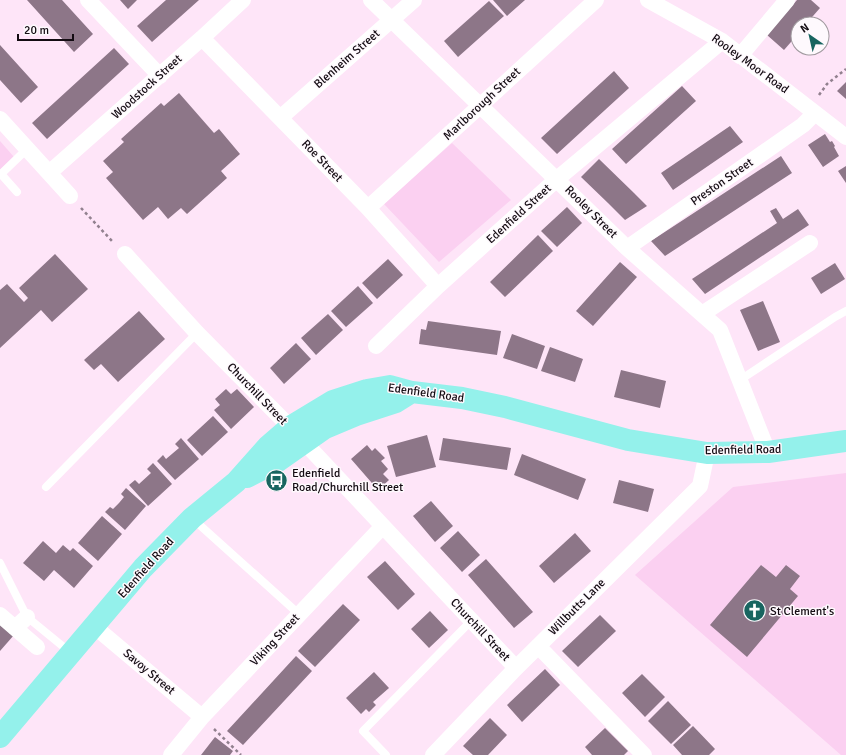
<svg xmlns="http://www.w3.org/2000/svg" width="846" height="755" font-family="Signika,sans-serif">
  <rect width="100%" height="100%" fill="#fee5f8"/>
  <path fill="#fbd0f1" d="M0 141 14 157 0 170Z
    M452 143 511 200 439 262 384 204Z
    M846 473V755H841L635 575 733 487Z"/>
  <path fill="#8d7688" d="M27 0H62L93 34 74 52Z
    M120 0H137L128 9Z
    M166 0H199L152 42 137 26Z
    M493 0H525L507 16Z
    M797 0H811L820 8 806 24H798V34L784 50 767 35Z
    M489 1 504 16 458 57 444 41Z
    M0 45 38 87 21 103 0 80Z
    M114 48 129 64 47 139 32 123Z
    M614 71 629 88 557 154 541 138Z
    M846 82V99L837 91Z
    M682 86 696 101 626 164 612 149Z
    M179 93 214 133 219 129 240 154 221 171 227 178 187 214 181 208 168 219 158 207 143 220 106 178 113 172 103 161 124 142 121 139 161 103 164 106Z
    M730 126 743 142 673 190 661 173Z
    M825 134 830 142 832 141 835 146 834 147 839 156 823 167 808 145Z
    M781 156 792 173 665 256 651 241Z
    M599 159 634 193 647 206 625 220 608 203 581 177Z
    M846 166V183L838 171Z
    M567 207 582 223 557 247 541 231Z
    M776 208 783 219 798 209 809 225 705 294 692 279 777 223 770 211Z
    M538 235 553 251 505 297 490 282Z
    M55 254 88 289 52 322 41 310 0 348V290L7 284 24 302 28 298 19 288Z
    M388 259 403 275 377 299 362 283Z
    M620 262 637 277 593 326 576 311Z
    M835 263 845 279 821 294 811 278Z
    M358 286 373 303 346 327 331 311Z
    M763 301 780 342 758 351 740 310Z
    M139 311 165 339 118 382 101 364 94 370 84 360Z
    M328 314 343 330 316 355 301 338Z
    M428 321 501 331 497 355 419 344 421 329 426 330Z
    M512 334 545 346 537 369 503 358Z
    M296 343 311 359 284 384 270 368Z
    M550 347 583 359 575 382 541 371Z
    M621 370 666 381 660 408 614 397Z
    M226 389 231 394 237 389 254 407 231 429 214 410 220 405 215 399Z
    M213 416 228 432 202 456 187 440Z
    M427 435 436 467 396 477 387 446Z
    M181 438 199 459 175 480 157 461 163 455 166 459 179 448 175 444Z
    M443 438 511 448 507 470 439 460Z
    M367 445 372 451 375 448 385 458 381 461 388 469 383 474 389 480 378 490 351 459Z
    M522 454 586 479 578 500 514 475Z
    M153 463 172 484 148 506 129 485 135 480 139 484 151 473 147 469Z
    M619 480 654 489 648 512 613 503Z
    M126 488 146 506 125 530 105 512 110 507 113 509 119 503 124 497 121 494Z
    M431 501 453 526 435 542 413 516Z
    M102 516 122 534 98 561 78 543Z
    M458 531 480 555 462 572 440 548Z
    M575 533 591 551 554 583 539 566Z
    M43 541 56 553 63 545 70 551 73 548 93 566 74 588 54 570 44 581 23 563Z
    M486 559 533 612 514 628 468 575Z
    M385 561 415 594 398 610 367 577Z
    M761 565 776 577 786 565 800 576 790 589 798 596 747 657 710 625Z
    M343 604 360 620 315 667 298 651Z
    M430 611 448 630 429 648 411 629Z
    M600 615 616 631 578 667 562 651Z
    M0 623 14 635 0 651Z
    M296 656 312 671 243 745 227 731Z
    M545 669 560 685 522 722 507 705Z
    M374 672 389 688 373 702 376 705 369 712 366 709 361 714 346 698Z
    M642 674 665 697 645 717 622 693Z
    M668 701 691 725 671 744 648 721Z
    M490 718 507 735 488 755H473L463 746Z
    M693 726 715 749 709 755H682L673 745Z
    M605 728 628 751 624 755H592L585 747Z
    M215 737 233 751 230 755H201Z"/>
  <g fill="none" stroke-linecap="round" stroke-linejoin="round">
    <path stroke="#92818f" stroke-width="2.5" stroke-dasharray="3 3" stroke-linecap="butt" d="M819 95 827 84 846 69
      M81 208 113 242
      M214 729 241 755"/>
    <path stroke="#fff" stroke-width="8" d="M17 192 1 174 27 149
      M740 380 835 317 846 311
      M46 487 197 333
      M193 519 300 615
      M0 563 27 617 71 653
      M386 755 363 731 471 621"/>
    <path stroke="#fff" stroke-width="16" d="M88 0 160 76
      M371 0 627 248 720 330 768 452
      M648 0 722 41 846 137
      M202 38 368 208 438 286
      M740 56 787 0
      M280 118 414 0
      M0 119 70 196
      M49 173 202 38 243 0
      M368 208 596 0
      M627 248 803 125 815 113
      M125 254 197 333 290 427 516 668
      M702 314 810 243
      M376 346 438 286 557 179 722 41
      M0 615 37 647
      M95 627 202 717
      M15 628 27 617
      M538 646 644 755
      M171 755 202 717 382 527
      M433 755 516 668 700 486 707 453"/>
    <path stroke="#94f1eb" stroke-width="22" d="M247 477 278 461 325 428 356 415 396 402 412 392
      M0 737 143 568 192 518 236 482 268 446 290 427 333 401 367 390 390 386 412 392 462 398 505 407 628 440 707 453 768 452 846 441"/>
  </g>
  <defs>
    <symbol id="bus-disc" viewBox="-11 -11 22 22"><circle r="9.5" fill="#186560" stroke="#fef9fd"/><path d="M-5-6H5V4H4V6H2V4H-2V6H-4V4H-5ZM-3.5-4V0h7V-4ZM-3.5 1.2v1.5H-2V1.2ZM2 1.2v1.5H3.5V1.2Z" fill="#fff"/></symbol>
    <symbol id="church-disc" viewBox="-11 -11 22 22"><circle r="9.5" fill="#186560" stroke="#fef9fd"/><path d="M-1.2-6h2.4v3.5h3.3v2.4h-3.3V6h-2.4V-.1h-3.3v-2.4h3.3Z" fill="#fff"/></symbol>
  </defs>
  <g fill-rule="evenodd">
    <use href="#bus-disc" x="264" y="468" width="25" height="25"/>
    <use href="#church-disc" x="742" y="598" width="25" height="25"/>
  </g>
  <g text-anchor="middle" dominant-baseline="central" stroke-width="3" stroke-linejoin="round" paint-order="stroke">
    <g font-size="12" fill="#130b12" stroke="#fef9fd">
      <text transform="translate(347 59) rotate(-41)">Blenheim Street</text>
      <text transform="translate(750 64) rotate(36)">Rooley Moor Road</text>
      <text transform="translate(147 87) rotate(-42)">Woodstock Street</text>
      <text transform="translate(482 104) rotate(-43)">Marlborough Street</text>
      <text transform="translate(322 161) rotate(46)">Roe Street</text>
      <text transform="translate(722 182) rotate(-35)">Preston Street</text>
      <text transform="translate(591 212) rotate(45)">Rooley Street</text>
      <text transform="translate(519 214) rotate(-42)">Edenfield Street</text>
      <text transform="translate(426 393) rotate(8)">Edenfield Road</text>
      <text transform="translate(257 394) rotate(46)">Churchill Street</text>
      <text transform="translate(743 450) rotate(-1)">Edenfield Road</text>
      <text transform="translate(146 568) rotate(-48)">Edenfield Road</text>
      <text transform="translate(577 607) rotate(-45)">Willbutts Lane</text>
      <text transform="translate(480 630) rotate(47)">Churchill Street</text>
      <text transform="translate(275 640) rotate(-47)">Viking Street</text>
      <text transform="translate(149 672) rotate(40)">Savoy Street</text>
    </g>
    <g font-size="12" fill="#130b12" stroke="#fef9fd" text-anchor="start">
      <text x="292" y="473">Edenfield<tspan x="292" dy="14">Road/Churchill Street</tspan></text>
      <text x="770" y="611">St Clement's</text>
    </g>
  </g>
  <g transform="translate(810 36) rotate(326)"><circle r="19" fill="#fef9fd" stroke="#a09a9f"/>
  <path d="M0-3L7 15L0 10L-7 15Z" fill="#186560"/>
  <text y="-6" font-size="11" font-weight="bold" text-anchor="middle" fill="#130b12">N</text>
  </g>
  <path d="M18 34v6h55v-6" fill="none" stroke="#130b12" stroke-width="2"/>
  <text x="24" y="34" font-size="12" fill="#130b12" stroke="#fef9fd" stroke-width="3" paint-order="stroke">20 m</text>
</svg>
